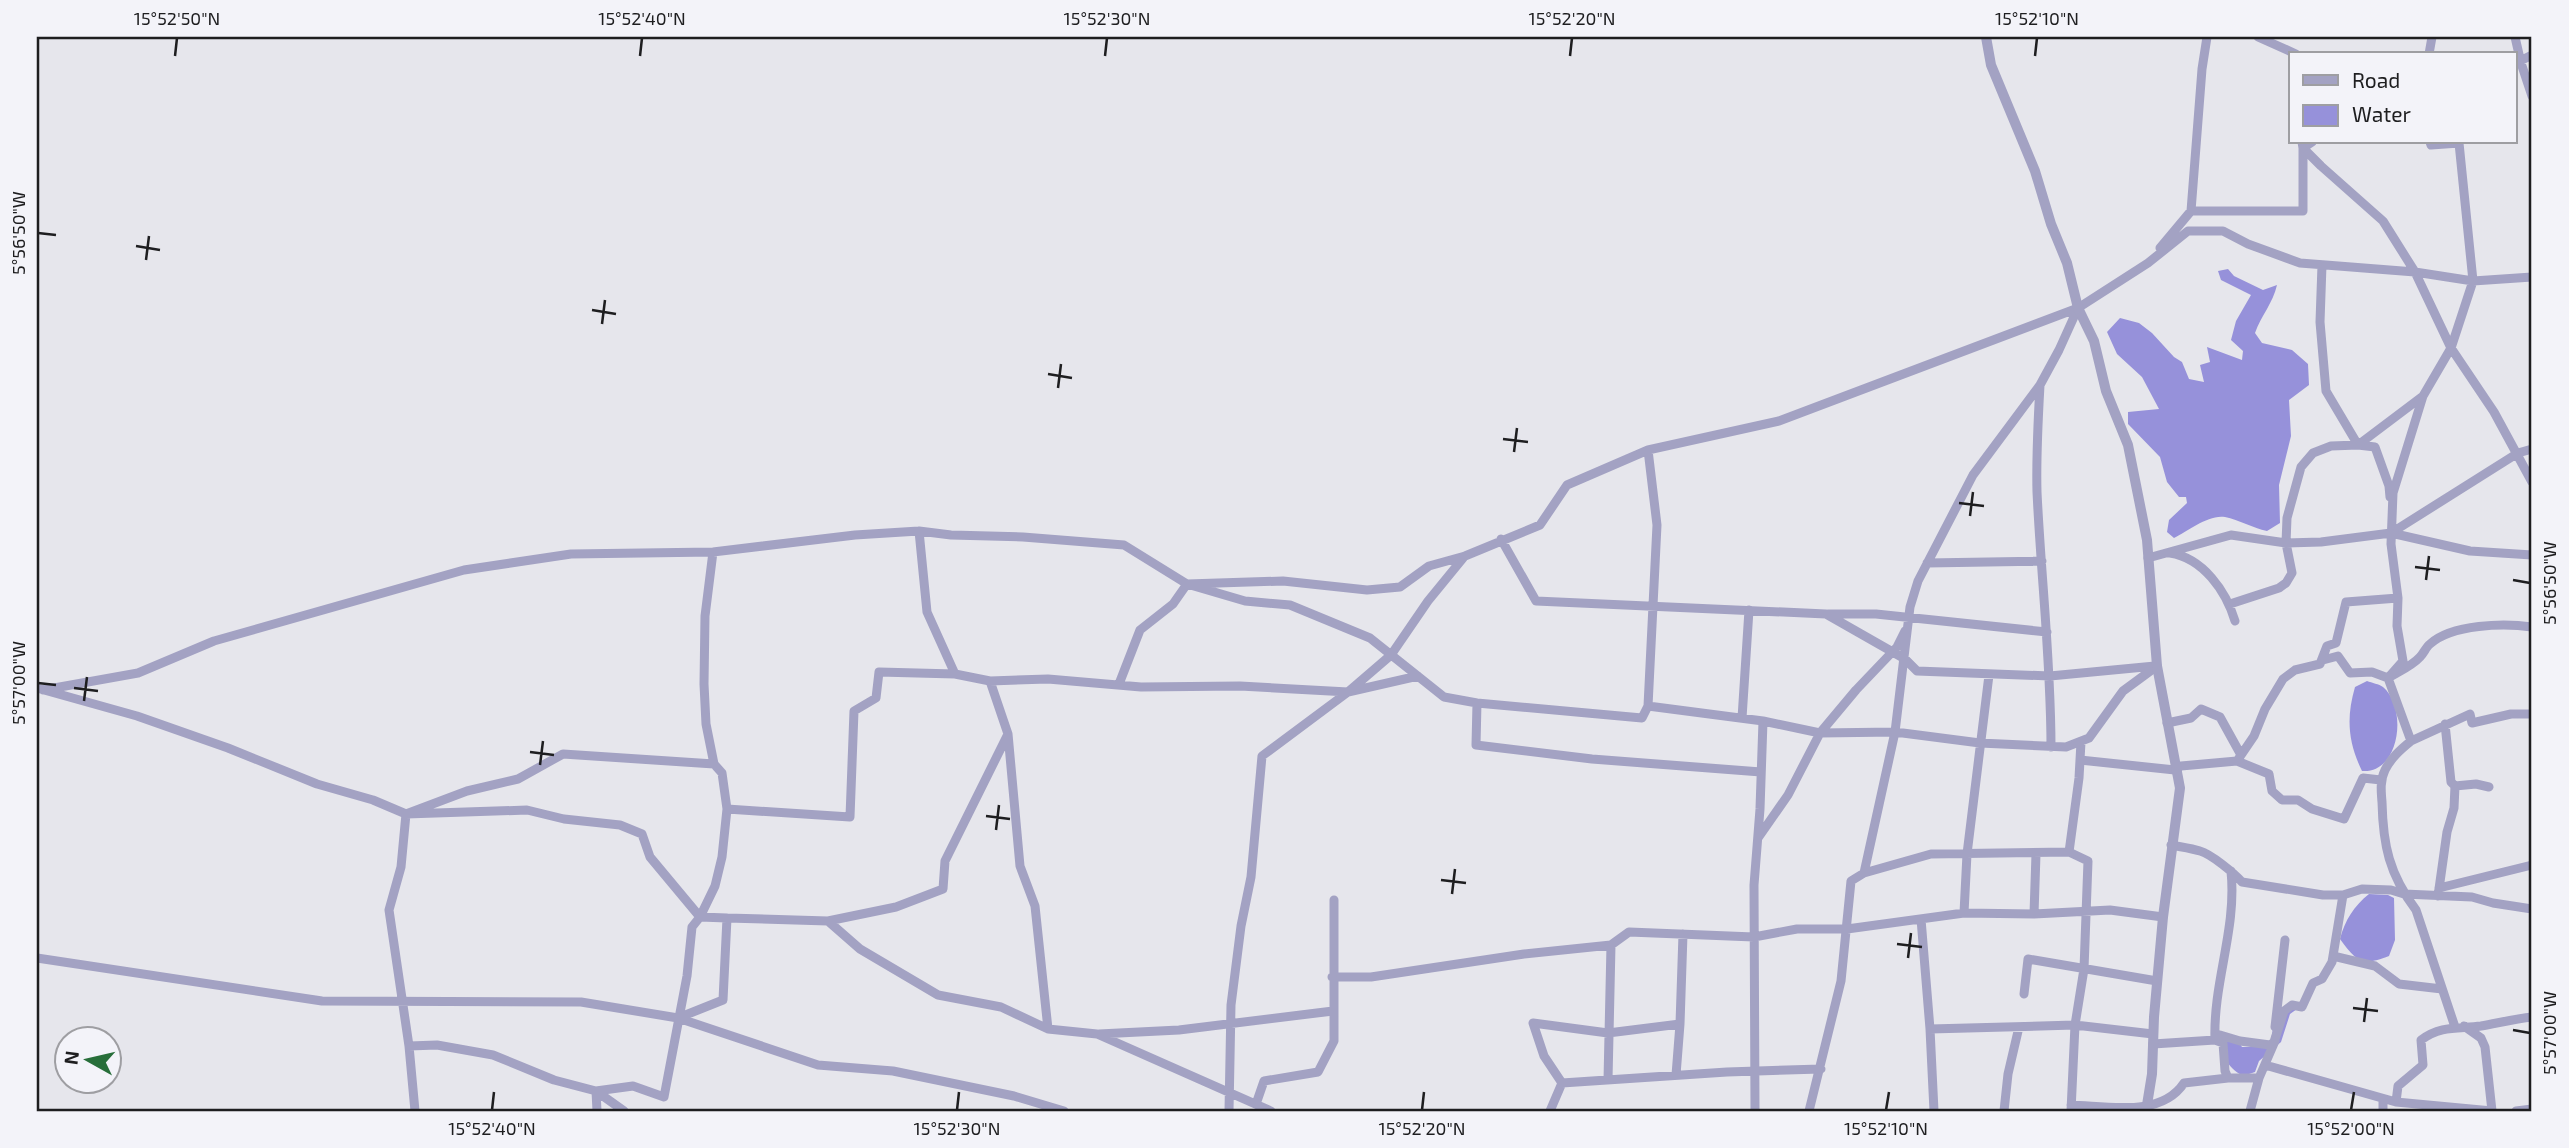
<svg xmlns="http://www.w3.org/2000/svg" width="2569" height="1148" font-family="'Exo 2',sans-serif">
  <rect width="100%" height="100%" fill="#e6e6ec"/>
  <path fill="#9691da" d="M2228 269 2234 276 2263 290 2277 285C2273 303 2261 316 2255 333L2262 343 2292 350 2308 364 2309 385 2289 400 2291 436 2279 485 2280 523 2267 531C2253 528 2239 520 2225 517 2209 514 2188 531 2174 538L2167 532 2169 520 2187 503 2186 497H2179L2167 482 2160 457 2128 424V412L2159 409 2142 377 2117 354 2107 332 2120 318 2139 323 2152 333 2174 357 2182 362 2189 379 2204 382 2200 365 2210 362 2207 347 2242 360 2243 351 2231 340 2236 321 2251 295 2221 280 2218 271Z
    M2367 681C2372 683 2379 684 2383 687 2408 708 2400 774 2362 771 2348 742 2346 718 2355 687Z
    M2369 894 2388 895 2394 898 2395 940 2389 956C2362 967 2356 961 2340 939 2345 920 2354 906 2369 894Z
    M2280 1009H2297L2290 1014 2281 1042 2259 1061 2255 1072 2243 1076C2225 1066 2224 1056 2219 1037L2240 1044 2242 1047H2268L2270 1045 2275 1018Z"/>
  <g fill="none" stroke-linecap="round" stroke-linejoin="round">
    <path stroke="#a3a2c3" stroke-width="9" d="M2258 37 2296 54
      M2515 37 2521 63 2532 96
      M2429 54 2432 37
      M2516 63 2532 55
      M2302 142 2303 148 2321 166 2383 221 2415 272 2451 348 2494 412 2532 482
      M2430 142 2431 145 2459 143 2473 281 2451 348 2423 396 2393 493 2391 544 2398 598 2397 626 2403 661 2388 678 2411 741C2400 750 2391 758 2385 770 2380 780 2381 791 2382 802 2383 845 2389 874 2416 910L2455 1027
      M2191 211 2202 69 2207 37
      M2160 248 2191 211H2303V148L2312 142
      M2322 265 2320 322 2326 391 2358 445 2375 447 2389 486 2390 497
      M2040 385C2038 421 2036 456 2037 492 2041 577 2051 661 2051 747
      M1648 450 1657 525 1648 706
      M919 531 927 612 955 674
      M2391 533 2518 453 2532 449
      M1501 539 1536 601 1826 614 1905 659 1917 671 2050 676 2155 666
      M713 552 705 616 704 684 706 724 714 764 722 773 727 809
      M2170 553C2203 558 2226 591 2235 621
      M2148 558 2231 535 2286 543 2321 542 2391 533 2470 551 2532 555
      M1927 563 2042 561
      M2230 604 2279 588 2286 583 2292 573 2286 543 2287 518 2301 467 2313 453 2331 446 2358 445 2423 396
      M1828 614H1876L2047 632
      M2323 660 2338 656 2350 673 2372 672 2388 678C2398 672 2412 666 2420 657 2424 653 2426 647 2430 644 2452 624 2504 623 2532 627
      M990 681 1048 679 1141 687 1240 686 1348 692 1391 655 1428 601 1464 557
      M1119 684 1140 630 1173 604 1187 584 1283 581 1367 590 1400 587 1429 566 1465 556 1540 525 1567 485 1648 450 1779 421 2078 308 2148 263 2188 231H2223L2248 244 2300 263 2415 272 2473 281 2532 277
      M37 688 137 716 228 748 317 784 373 800 406 814 467 791 518 779 563 754 714 764
      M43 690 138 673 214 641 464 570 571 554 713 552 855 535 919 531 951 535 1023 537 1124 545 1187 584 1245 601 1290 605 1370 638 1444 697 1477 703 1642 718 1648 706 1763 721 1820 733 1895 732 1980 743 2066 747 2089 738 2123 691 2157 666
      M1477 703 1476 745 1592 759 1761 772
      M1742 718 1749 610
      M2167 723 2191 718 2201 709 2220 717 2241 755
      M2411 741 2470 714 2472 723 2511 714H2532
      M2080 760 2175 770 2181 766 2237 761 2269 774 2272 791 2282 800H2298L2312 809 2344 819 2363 778 2381 780
      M2237 761 2254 736 2265 709 2283 679 2295 670 2320 664 2327 646 2336 643 2346 602 2398 598
      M2455 786 2476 784 2489 787
      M1758 838 1788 795 1820 733 1856 690 1897 647 1905 631
      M2171 845C2181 847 2191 848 2200 851 2211 854 2234 873 2242 882L2323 895H2343L2362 889 2391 890 2404 894 2472 897 2493 903 2532 909
      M2069 852 2079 778 2081 742
      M1864 873 1931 854 2069 852 2088 861 2084 969 2075 1025 2071 1111
      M2439 888 2532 865
      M2438 896 2447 832 2454 808 2455 786 2451 782 2445 724
      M1964 913 1967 854 1989 675
      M2034 914 2036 854
      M1921 919 1930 1029 1934 1111
      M828 921 860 949 938 995 1001 1007 1048 1029 1097 1034 1271 1111
      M2333 956 2375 966 2399 984 2442 989
      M37 958 322 1001 581 1002 678 1018 818 1065 893 1071 1014 1096 1064 1111
      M1332 977H1371L1524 954 1611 945 1629 932 1754 937 1797 929H1847L1964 913 2034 914 2110 910 2163 917
      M2024 994 2028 959 2157 981
      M678 1018 723 1000 727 918 828 921 896 907 943 889 945 861 1008 734
      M2464 1026 2481 1038 2485 1047 2492 1111
      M2275 1027 2285 940
      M1930 1029 2075 1025 2153 1034
      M1099 1034 1179 1030 1333 1011
      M2153 1044 2215 1040 2220 1035 2240 1041 2270 1045 2274 1042 2284 1011 2292 1005 2302 1007 2313 983 2322 979 2332 962 2343 895
      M409 1046 437 1045 493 1055 554 1080 596 1091 624 1111
      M2265 1065 2396 1102 2492 1111
      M1676 1075 1680 1024 1683 934
      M2228 1078 2225 1071 2223 1043 2215 1040C2213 981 2237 930 2231 871
      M1608 1080 1611 945
      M1562 1083 1727 1072 1821 1069
      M1562 1083 1544 1056 1533 1023 1608 1033 1680 1024
      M596 1091 633 1086 664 1097 687 976 692 927 700 917 715 886 722 857 727 809 850 817 854 711 876 698 879 672 955 674 990 681 1008 734 1020 866 1035 906 1048 1029
      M596 1091 597 1111
      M2396 1102 2398 1086 2423 1065 2421 1040C2441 1025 2459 1029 2481 1026 2498 1023 2515 1019 2532 1017
      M1256 1104 1264 1081 1318 1072 1334 1041V900
      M2071 1105C2107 1106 2161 1118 2184 1083L2228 1078H2259
      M415 1111 409 1046 389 910 401 867 406 814 527 810 564 819 620 825 642 834 650 857 700 917 727 918
      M1229 1111 1231 1005 1241 926 1251 877 1262 756 1348 692 1418 676
      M1550 1111 1562 1083
      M1755 1111 1754 885 1760 809 1763 721
      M1809 1111 1841 981 1851 881 1864 873 1895 732 1910 607 1918 581 1973 475 2040 385 2059 350 2078 308
      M2004 1111 2008 1074 2019 1027
      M2250 1111 2259 1078 2275 1041
      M2383 1111V1099
      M2516 1111 2532 1109"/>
    <path stroke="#a3a2c3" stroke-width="10" d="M1986 37 1991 65 2035 171 2051 224 2067 263 2078 308 2094 341 2106 391 2128 445 2147 540 2157 666 2180 788 2163 917 2154 1017 2152 1074 2146 1111"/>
  </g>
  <path fill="none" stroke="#1e1e20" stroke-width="2.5" d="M175 56 177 38M640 56 642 38M1105 56 1107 38M1570 56 1572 38M2035 56 2037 38M38 233 56 235M136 246 160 250M146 260 149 236M592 310 616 314M602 324 605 300M1048 374 1072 378M1058 388 1061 364M1503 439 1528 442M1514 452 1517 428M1959 503 1984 506M1970 516 1973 492M2415 567 2440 570M2426 580 2429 556M2513 580 2530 583M38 683 56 685M74 688 98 691M84 701 87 677M530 752 554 755M540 765 543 741M986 816 1010 819M996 830 999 805M1441 880 1466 883M1452 894 1455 869M1897 944 1922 947M1908 958 1911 933M2353 1008 2378 1011M2364 1022 2367 998M2513 1030 2530 1033M492 1110 494 1092M957 1110 959 1092M1422 1110 1424 1092M1886 1110 1889 1092M2351 1110 2354 1092"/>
  <rect width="2569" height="1148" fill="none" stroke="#f3f3f9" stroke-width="77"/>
  <rect x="2289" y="52" width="228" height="91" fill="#f3f3f9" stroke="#9e9ea2" stroke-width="2"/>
  <rect x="2303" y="75" width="35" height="10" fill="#a3a2c3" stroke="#9e9ea2" stroke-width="2"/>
  <text x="2352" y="88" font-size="21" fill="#1e1e20">Road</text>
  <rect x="2303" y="105" width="35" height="21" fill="#9691da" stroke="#9e9ea2" stroke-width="2"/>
  <text x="2352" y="122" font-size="21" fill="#1e1e20">Water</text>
  <g transform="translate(88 1060) rotate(278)"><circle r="33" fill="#f3f3f9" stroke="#9e9ea2" stroke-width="2"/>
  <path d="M0-5L12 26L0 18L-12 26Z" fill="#276e3a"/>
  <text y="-10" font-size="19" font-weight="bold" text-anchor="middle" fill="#1e1e20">N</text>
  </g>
  <rect x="38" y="38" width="2492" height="1072" fill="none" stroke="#1e1e20" stroke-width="2.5"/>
  <g font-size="18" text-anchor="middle" fill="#1e1e20">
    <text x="177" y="25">15°52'50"N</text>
    <text x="642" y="25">15°52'40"N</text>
    <text x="1107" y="25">15°52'30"N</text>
    <text x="1572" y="25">15°52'20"N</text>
    <text x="2037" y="25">15°52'10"N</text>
    <text transform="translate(19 233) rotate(-90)" y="6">5°56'50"W</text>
    <text transform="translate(2550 583) rotate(-90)" y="6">5°56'50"W</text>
    <text transform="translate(19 683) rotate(-90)" y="6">5°57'00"W</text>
    <text transform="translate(2550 1033) rotate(-90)" y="6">5°57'00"W</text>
    <text x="492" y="1135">15°52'40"N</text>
    <text x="957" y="1135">15°52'30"N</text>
    <text x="1422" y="1135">15°52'20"N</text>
    <text x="1886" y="1135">15°52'10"N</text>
    <text x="2351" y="1135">15°52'00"N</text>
  </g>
</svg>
